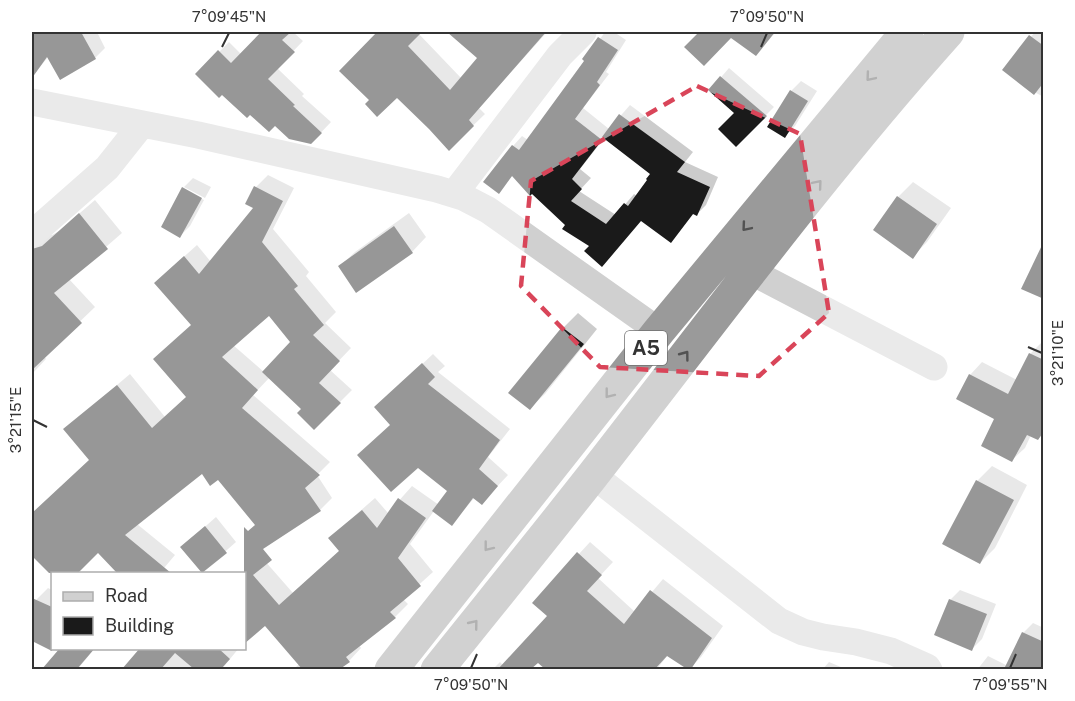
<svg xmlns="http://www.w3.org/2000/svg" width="1075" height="701" font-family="'Public Sans',sans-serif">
  <rect width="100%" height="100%" fill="#fff"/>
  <path fill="#0003" fill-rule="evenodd" d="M32 32H97L105 48 95 58 60 78 48 57 32 77Z
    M263 32H293L303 41 277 68 304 94 302 96 331 122 311 143 275 124 197 74 229 42 241 54Z
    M380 32H420L418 33 462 79 479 58 449 32H547L479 108 485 114 449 149 397 96 371 100 341 71Z
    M605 32H614L626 40 606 72 609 74 583 108 609 129 630 105 693 152 685 162 718 177 706 205 696 215 694 213 671 241 642 219 591 246 513 175 498 192 513 146 522 136 528 140ZM605 137 652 173 637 196 634 194 616 215 579 191 591 178 580 169Z
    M701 32H776L756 54 732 36 686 47Z
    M1035 32H1044V97L1030 90 1004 70Z
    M729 68 774 107 736 145V113L710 90Z
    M801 81 817 91 795 126 785 136 791 91Z
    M268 175 294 188 273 229 309 272 306 276 336 312 325 323 351 348 330 370 352 390 314 428 303 409 270 377 253 395 330 462 317 475 332 498 320 510 203 472 137 524 175 555 159 574H119L99 551 76 574H52V575L32 553V515L91 460 65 429 130 374 165 417 188 397 192 325 168 271 197 245 211 262 255 208 256 187ZM269 314 292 342 264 372 233 345Z
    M193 178 211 187 205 198 184 187Z
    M913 182 951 208 927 242 912 257 898 197Z
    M184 187V190L204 200 190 226 180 236Z
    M95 200 122 233 69 279 95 307 44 356 46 359 32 374V313L37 309 32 302V246L45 235H52L59 231Z
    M409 213 426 237 412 252 340 266 355 252Z
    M578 313 597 329 545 394 530 408 511 393 563 328Z
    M1043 341 1044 433 1038 439 1031 435 1025 448 1012 460 996 419 970 375 982 362 1017 380 1031 353Z
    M433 354 445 366 438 372 510 429 488 457 508 475 492 492 475 497 452 524 434 511 410 544 433 572 403 599 408 604 395 617 359 645 361 648 349 661 338 670H293L299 664 244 579 264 560 293 593 340 550 343 526 375 498 388 513 412 486 439 505 449 490 392 424 387 397Z
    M992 466 1027 485 995 548 980 563 977 481Z
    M216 517 236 542 202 572 182 547Z
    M590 542 613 562 598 578 635 612 663 579 723 626 701 657 689 669 668 655 656 670H547L538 661 530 670H492L500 662 503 665 549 616 534 603Z
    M48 588 52 590V648H95L77 670H44L59 652 32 640V610L36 600Z
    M960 590 996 604 982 639 972 649 936 635 950 600Z
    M1033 623 1044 628V670H977L988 656 1008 666 1023 633Z
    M142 648H239L221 670H124Z
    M829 662 848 670H822Z"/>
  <path fill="#1a1a1a" d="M32 32H81L96 59 60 80 47 57 32 78Z
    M261 32H291L282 40 295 52 268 79 295 105 293 106 322 133 311 144 289 139 275 126 269 132 250 115 247 118 222 95 219 98 195 74 218 50 231 63Z
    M377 32H422L408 46 450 90 477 58 447 32H546L469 120 474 126 449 151 429 129 397 98 377 117 365 104 369 100 339 71Z
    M699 32H775L756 56 731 38 704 66 684 47Z
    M1029 35 1044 46V82L1034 95 1002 70Z
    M598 37 618 50 597 82 600 85 575 119 602 140 572 179 582 189 571 201 606 224 624 203 628 206 647 180 646 179 650 174 602 137 619 114 685 162 677 172 710 187 697 216 693 214 671 243 641 221 602 267 584 251 589 246 562 229 565 225 532 194 530 196 512 176 499 194 483 182 512 145 519 150 584 61 582 59Z
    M720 76 767 116 736 147 718 129 734 113 708 90Z
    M790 90 808 101 785 138 767 127Z
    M254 186 283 201 262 242 298 286 294 289 324 325 313 335 340 361 319 383 341 403 314 430 297 413 301 409 262 372 290 342 269 316 222 357 258 390 242 408 320 475 305 488 321 511 263 549 272 560 253 575 279 605 339 551 328 538 362 510 377 528 398 498 426 518 398 558 421 586 390 612 396 618 346 657 350 662 340 669H302L265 626 244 644V527L248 531 255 525 218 480 210 486 202 474 125 535 171 573H117L98 553 78 573H49L32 556V513L89 460 63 429 117 385 152 428 186 397 153 359 191 325 154 283 184 256 199 274 253 208 245 204Z
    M182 187 202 198 180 238 161 227Z
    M897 196 937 224 913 259 873 230Z
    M79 213 108 249 54 293 82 323 32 370V249L42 246Z
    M394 226 413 253 356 293 338 266Z
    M1044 241V299L1021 289Z
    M562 327 584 344 530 410 508 393Z
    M1029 353 1044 360V431L1038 440 1027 435 1012 462 981 446 994 419 956 399 969 374 1008 394Z
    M422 363 435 377 428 384 500 440 479 469 498 486 482 505 473 498 452 526 432 511 447 491 418 468 391 492 357 455 390 425 374 407Z
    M976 480 1014 500 980 564 942 544Z
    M205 526 227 553 202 573 180 547Z
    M577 552 602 575 587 591 624 624 650 590 712 638 691 669H687L667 656 655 669H545L538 663 531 669H498L547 616 532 603Z
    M32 598 52 607V651L32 641Z
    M949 599 987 614 972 651 934 635Z
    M1022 632 1044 642V669H1004Z
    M60 648H95L77 669H42Z
    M140 648H218L230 659 221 669H194L175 653 161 669H122Z"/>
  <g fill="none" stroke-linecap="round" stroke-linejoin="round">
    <path stroke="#d0d0d0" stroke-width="27" d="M32 102 198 135 437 189 463 197 488 210 659 331
      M454 194 560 55 583 32
      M32 234 107 168 142 124
      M750 271 934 367
      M593 475 779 621 803 632 823 637 856 642 891 651 927 667 929 670"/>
    <path stroke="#9a9a9a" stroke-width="33" d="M391 670 659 331 907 32
      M437 670C489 605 542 540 593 475 710 325 822 173 948 32"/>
  </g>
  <defs><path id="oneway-chevron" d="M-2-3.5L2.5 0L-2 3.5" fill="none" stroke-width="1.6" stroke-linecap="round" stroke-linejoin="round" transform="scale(1.5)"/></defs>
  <g stroke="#525252">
    <use href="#oneway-chevron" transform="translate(870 77) rotate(130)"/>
    <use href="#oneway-chevron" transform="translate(818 184) rotate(-50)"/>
    <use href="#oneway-chevron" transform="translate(746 227) rotate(130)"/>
    <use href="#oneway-chevron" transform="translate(685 355) rotate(-53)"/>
    <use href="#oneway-chevron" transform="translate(609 394) rotate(128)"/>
    <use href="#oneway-chevron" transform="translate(488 547) rotate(128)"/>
    <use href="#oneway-chevron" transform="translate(474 624) rotate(-51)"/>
  </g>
  <path d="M0 0H1075V701H0ZM697 86 800 134 829 313 759 376 600 367 521 286 531 181Z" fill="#fff" fill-opacity=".55" fill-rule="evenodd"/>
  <path fill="none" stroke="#d94559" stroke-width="4.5" stroke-dasharray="12 8" stroke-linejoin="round" d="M697 86 800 134 829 313 759 376 600 367 521 286 531 181Z"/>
  <path fill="none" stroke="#333" stroke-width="2" d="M222 47 229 33M761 47 767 33M1028 347 1042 353M33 420 47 427M471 668 477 654M1010 668 1016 654"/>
  <g text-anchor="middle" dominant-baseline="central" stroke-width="6" stroke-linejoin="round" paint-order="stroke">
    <rect fill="#fff" stroke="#707070" stroke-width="1.5" x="625" y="331" width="42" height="34" rx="4.5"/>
    <g font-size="20" font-weight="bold" fill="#333">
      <text x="646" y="348">A5</text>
    </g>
  </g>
  <rect width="1075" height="701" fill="none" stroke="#ffffff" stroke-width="66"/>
  <rect x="51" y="572" width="195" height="78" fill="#ffffff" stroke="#adadad" stroke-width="1.5"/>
  <rect x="63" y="592" width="30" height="9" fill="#d0d0d0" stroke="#adadad" stroke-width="1.5"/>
  <text x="105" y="602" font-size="18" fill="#333333">Road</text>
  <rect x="63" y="617" width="30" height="18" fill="#1a1a1a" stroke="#adadad" stroke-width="1.5"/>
  <text x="105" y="632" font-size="18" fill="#333333">Building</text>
  <rect x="33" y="33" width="1009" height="635" fill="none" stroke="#333" stroke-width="2"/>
  <g font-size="15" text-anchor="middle" fill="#333">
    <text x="229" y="22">7°09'45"N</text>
    <text x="767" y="22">7°09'50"N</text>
    <text transform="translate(1058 353) rotate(-90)" y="5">3°21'10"E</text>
    <text transform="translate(16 420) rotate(-90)" y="5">3°21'15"E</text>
    <text x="471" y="690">7°09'50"N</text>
    <text x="1010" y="690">7°09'55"N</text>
  </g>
</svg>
